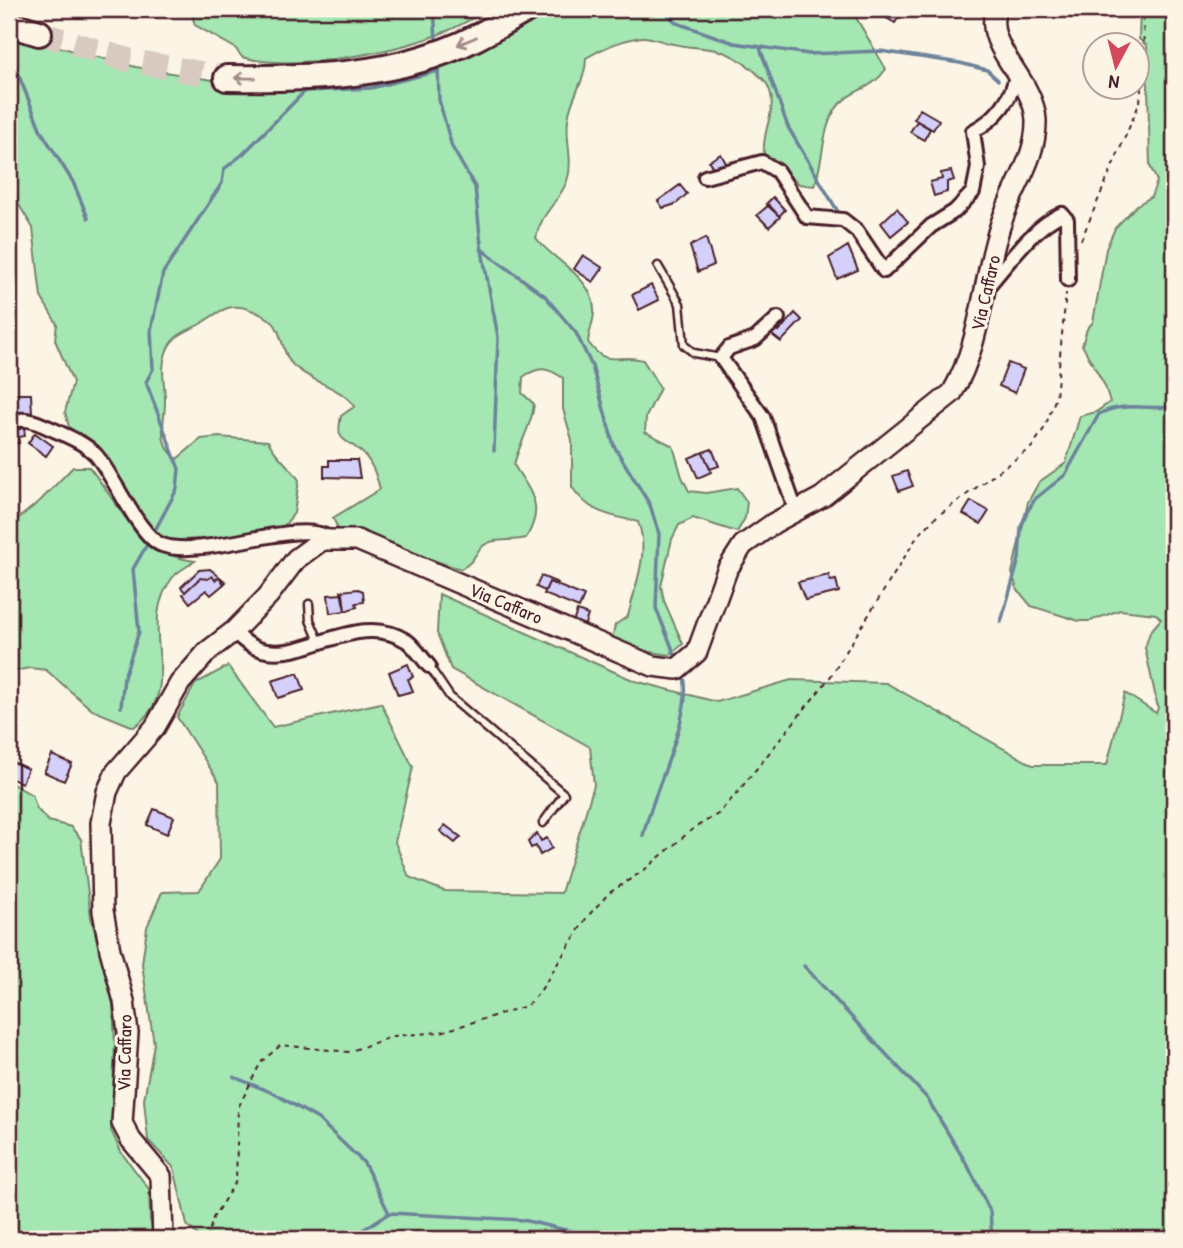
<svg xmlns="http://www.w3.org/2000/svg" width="1183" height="1248" font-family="'Patrick Hand',sans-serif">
  <rect width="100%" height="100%" fill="#fcf5e5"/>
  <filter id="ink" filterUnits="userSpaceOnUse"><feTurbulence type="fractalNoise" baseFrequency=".0143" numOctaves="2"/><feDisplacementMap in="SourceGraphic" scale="14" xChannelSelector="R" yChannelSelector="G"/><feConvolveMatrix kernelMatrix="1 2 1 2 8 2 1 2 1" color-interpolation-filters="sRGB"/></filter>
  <g filter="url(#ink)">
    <path fill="#a4e7b2" stroke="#77836e" stroke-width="2" d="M190 9H490C476 16 462 25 447 31 398 52 293 72 242 57L235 48 195 25Z
      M543 9H851L886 69C871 92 848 89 835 110 821 132 824 162 814 186L799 184 764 154C761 133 777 110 770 91 767 81 761 77 753 70 719 42 707 52 668 43 656 40 648 35 636 38 619 41 601 49 586 58 586 82 570 97 568 120 565 140 574 161 567 181 559 202 540 214 536 238 553 261 593 277 594 309 595 319 589 331 588 342 607 369 616 353 643 360L660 388 646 417 645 432 673 446 682 477 689 491 706 493 737 488 747 502 745 518 737 532 693 518 679 525 672 539 661 586 664 601 683 644 670 655 625 648 612 640 615 625 628 616C635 586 650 552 638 522 609 515 590 514 572 487V440L563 409V378C547 367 539 366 523 377L522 393 534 404C532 426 519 443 514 465 530 492 546 505 526 538 512 542 494 537 483 546 473 554 477 560 461 569 419 557 381 536 338 529L333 518 380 489C376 474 371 459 359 450 342 437 336 441 341 416L355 406C339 386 312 383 293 365 281 354 283 328 269 319 238 300 229 304 202 323 187 332 172 334 166 353 160 369 165 384 165 401 165 427 155 439 177 459L201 439 219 437 268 441C276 457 289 465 299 480L294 513 284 526 230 537 166 541 152 532 100 449 69 427 65 412 73 382 55 340 57 324 41 297 33 228 16 200 14 184 18 170 9 144V34L136 67 259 88 520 25Z
      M1140 9H1174V1239H202L187 1225 174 1168 148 1140 144 1100 154 1044 142 964 147 927 162 892 199 891 220 859 219 782 177 717 195 684 228 666 273 727 381 703 413 767 395 842 409 877 444 891 561 893 594 785 590 747 451 669 437 633 439 594 635 681 717 702 791 680 886 683 1033 765H1107L1125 693 1156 713 1158 708 1145 648 1150 632 1161 619 1156 614 1120 610 1090 621H1079L1031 606 1017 589 1012 573 1028 502 1039 482 1066 463 1080 416 1096 412 1110 402 1105 386 1082 345 1087 329 1093 322 1106 249 1115 228 1137 205 1151 197 1157 181 1150 166 1147 46 1139 39Z
      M73 467H89C123 508 135 553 195 561 188 566 178 571 173 577 133 629 190 686 134 727L92 710 46 670 30 668 9 672V526L41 500Z
      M9 782 32 795 37 809 48 821 71 827 81 839 91 917 113 1004 115 1045 111 1130 121 1152 149 1189 150 1220 155 1239H9Z"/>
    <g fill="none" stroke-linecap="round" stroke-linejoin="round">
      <path stroke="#6d829b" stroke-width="3.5" d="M434 9 436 40
        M661 9 677 23 734 43 809 54 880 51 960 63 987 70 998 80
        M784 9 785 10
        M760 48 788 127 841 217
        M9 51 41 131 73 182 88 218
        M438 66 439 100 452 147 475 187 481 245 498 337 494 451
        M481 249 545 296 576 333 592 366 614 446 650 505 659 534 656 608 677 660
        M153 534 177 489 179 469 146 382 153 369 151 330 163 273 222 183 224 169 243 154 305 91 371 88 438 71
        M1001 622 1019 559 1021 527 1027 512 1035 499 1065 475 1099 414C1123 401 1148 410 1174 407
        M121 707 124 677 139 632 133 569 149 541
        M643 836C651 796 696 710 683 674
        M804 966 927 1098 969 1168 990 1211 992 1239
        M234 1077 275 1094 318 1119 364 1163 389 1213
        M349 1239 389 1213 523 1220 604 1239"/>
    </g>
    <path fill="#d4d0f9" stroke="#4a1f2b" stroke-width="2" d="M904 9 895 23 885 17 888 11 886 9Z
      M1093 53H1096V78L1088 77Z
      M920 109 939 120 933 130 914 119Z
      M917 121 930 129 924 140 910 132Z
      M721 154 727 165 713 168 709 161Z
      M951 171 954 180 947 182V192L934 196 930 182 942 179 941 173Z
      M680 185 687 194 676 204 663 208 658 201Z
      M773 197 785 210 779 216 766 204Z
      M769 205 780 217 769 227 757 215Z
      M897 208 908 222 891 236 881 223Z
      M706 238 714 265 698 272 690 246Z
      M848 246 858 270 837 279 829 258Z
      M583 255 603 268 593 282 574 269Z
      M651 285 659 300 639 310 632 295Z
      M795 313 802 320 781 342 771 334 776 328 779 331Z
      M1008 363 1024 369 1015 393 999 386Z
      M13 394H31L32 413H14Z
      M24 428 25 436 18 437 19 443 9 444V431Z
      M35 433 53 446 46 456 28 443Z
      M712 449 719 466 710 469 703 452Z
      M703 452 711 472 698 478 689 458Z
      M329 460H357L360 478 324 477V466H329Z
      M907 471 913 486 899 491 893 476Z
      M971 501 989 511 981 524 963 514Z
      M210 569 226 582 224 584 219 577 215 580 212 576 208 579 200 578 185 592 181 587 199 570Z
      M829 575 830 581 836 580 839 592 805 600 798 582Z
      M212 576 215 580 219 577 224 584 211 595 206 590 190 603 183 594 200 578 208 579Z
      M541 576 558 583 557 585 549 582 545 591 536 587Z
      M549 582 584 596 579 608 544 594Z
      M358 589 363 591 364 602 356 603 357 607 345 611 341 591Z
      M343 594 345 611 330 613 328 595Z
      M577 611 588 615 584 627 573 623Z
      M408 664 413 677 408 679 413 691 398 695 389 672Z
      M298 673 304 690 278 698 272 681Z
      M52 755 72 764 64 781 44 772Z
      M13 762 28 769 22 783 9 778Z
      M154 809 174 817 167 834 147 825Z
      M445 825 461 837 455 843 440 831Z
      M537 833 541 841 547 838 552 848 540 855 536 846 531 848 528 842Z"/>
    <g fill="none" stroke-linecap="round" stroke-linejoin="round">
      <path stroke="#d8cac0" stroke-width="24" stroke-dasharray="24 12" stroke-linecap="butt" d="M39 33 128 60 227 78"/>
      <defs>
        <path id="lane" d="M658 266 680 304 684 345 694 353 721 358
          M309 604 310 620 319 641
          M429 666 450 697 564 794 543 823"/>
        <path id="street" d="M705 177 762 162 777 171 807 217 843 220 857 231 884 271 931 226 955 211 973 192 978 167 973 131C995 120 1015 97 1016 71
          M988 286C1010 261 1032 228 1062 214L1067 220 1068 280
          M778 318 755 339 729 348 721 358 763 417 796 511
          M9 422C27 416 38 423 54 430 69 437 85 443 96 455 114 476 140 538 162 545 205 560 302 516 331 539
          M234 631C282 689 347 603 407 641 415 647 422 658 429 666"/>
        <path id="secondary" d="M163 1239 161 1176 131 1140 122 1123 128 1033 124 1001 110 950 103 911 101 823 107 792 116 772 155 727 180 683 208 651 234 631 268 596 296 559 322 540H357L653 666 677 669 697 652 727 570 743 545 774 523 822 497 952 393C984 339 982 273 1004 215 1016 183 1037 155 1036 120 1034 79 982 46 996 9"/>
        <path id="highway" d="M9 24 39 33
          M227 78C311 79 398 77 475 38 493 29 510 19 527 9"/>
      </defs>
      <use href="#lane" stroke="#4a1f2b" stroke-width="11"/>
      <use href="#street" stroke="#4a1f2b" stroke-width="18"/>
      <use href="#secondary" stroke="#4a1f2b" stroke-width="24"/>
      <use href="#highway" stroke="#4a1f2b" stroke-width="30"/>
      <path stroke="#4a1f2b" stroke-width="2" stroke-dasharray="5 5" stroke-linecap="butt" d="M1081 240 1140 102 1144 57 1143 9
        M207 1239 213 1218 236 1181 238 1108 261 1062 281 1045 348 1052 394 1036 441 1032 526 1006 539 993 587 917 609 893 643 871 694 828 718 814 737 793 831 676 917 537 936 517 1032 447 1045 427 1056 397 1066 293"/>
      <use href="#lane" stroke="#fcf5e5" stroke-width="6"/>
      <use href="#street" stroke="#fcf5e5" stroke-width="12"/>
      <use href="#secondary" stroke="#fcf5e5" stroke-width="19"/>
      <use href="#highway" stroke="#fcf5e5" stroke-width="24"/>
    </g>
    <defs><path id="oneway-shaft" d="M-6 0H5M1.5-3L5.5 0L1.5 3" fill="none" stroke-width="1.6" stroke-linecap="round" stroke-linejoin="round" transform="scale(1.75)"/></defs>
    <g stroke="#a38a88">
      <use href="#oneway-shaft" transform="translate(467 41) rotate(157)"/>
      <use href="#oneway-shaft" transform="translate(245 78) rotate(-179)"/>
    </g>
  </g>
  <g text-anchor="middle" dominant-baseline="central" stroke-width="6" stroke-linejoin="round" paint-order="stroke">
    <g font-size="19" fill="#4a1f2b" stroke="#fcf5e5">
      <text transform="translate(985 293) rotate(-77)">Via Caffaro</text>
      <text transform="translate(506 603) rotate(23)">Via Caffaro</text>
      <text transform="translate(124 1053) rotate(-89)">Via Caffaro</text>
    </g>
  </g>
  <rect width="1183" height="1248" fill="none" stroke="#fcf5e5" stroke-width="35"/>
  <rect x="18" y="18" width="1148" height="1213" fill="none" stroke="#4a1f2b" stroke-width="2.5" filter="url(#ink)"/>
  <g transform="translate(1116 66) rotate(187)"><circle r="33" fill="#fcf5e5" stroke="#b59f9b" stroke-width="2"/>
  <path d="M0-5L12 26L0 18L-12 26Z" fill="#d1495b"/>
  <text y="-10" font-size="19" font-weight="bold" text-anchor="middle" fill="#4a1f2b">N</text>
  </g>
</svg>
